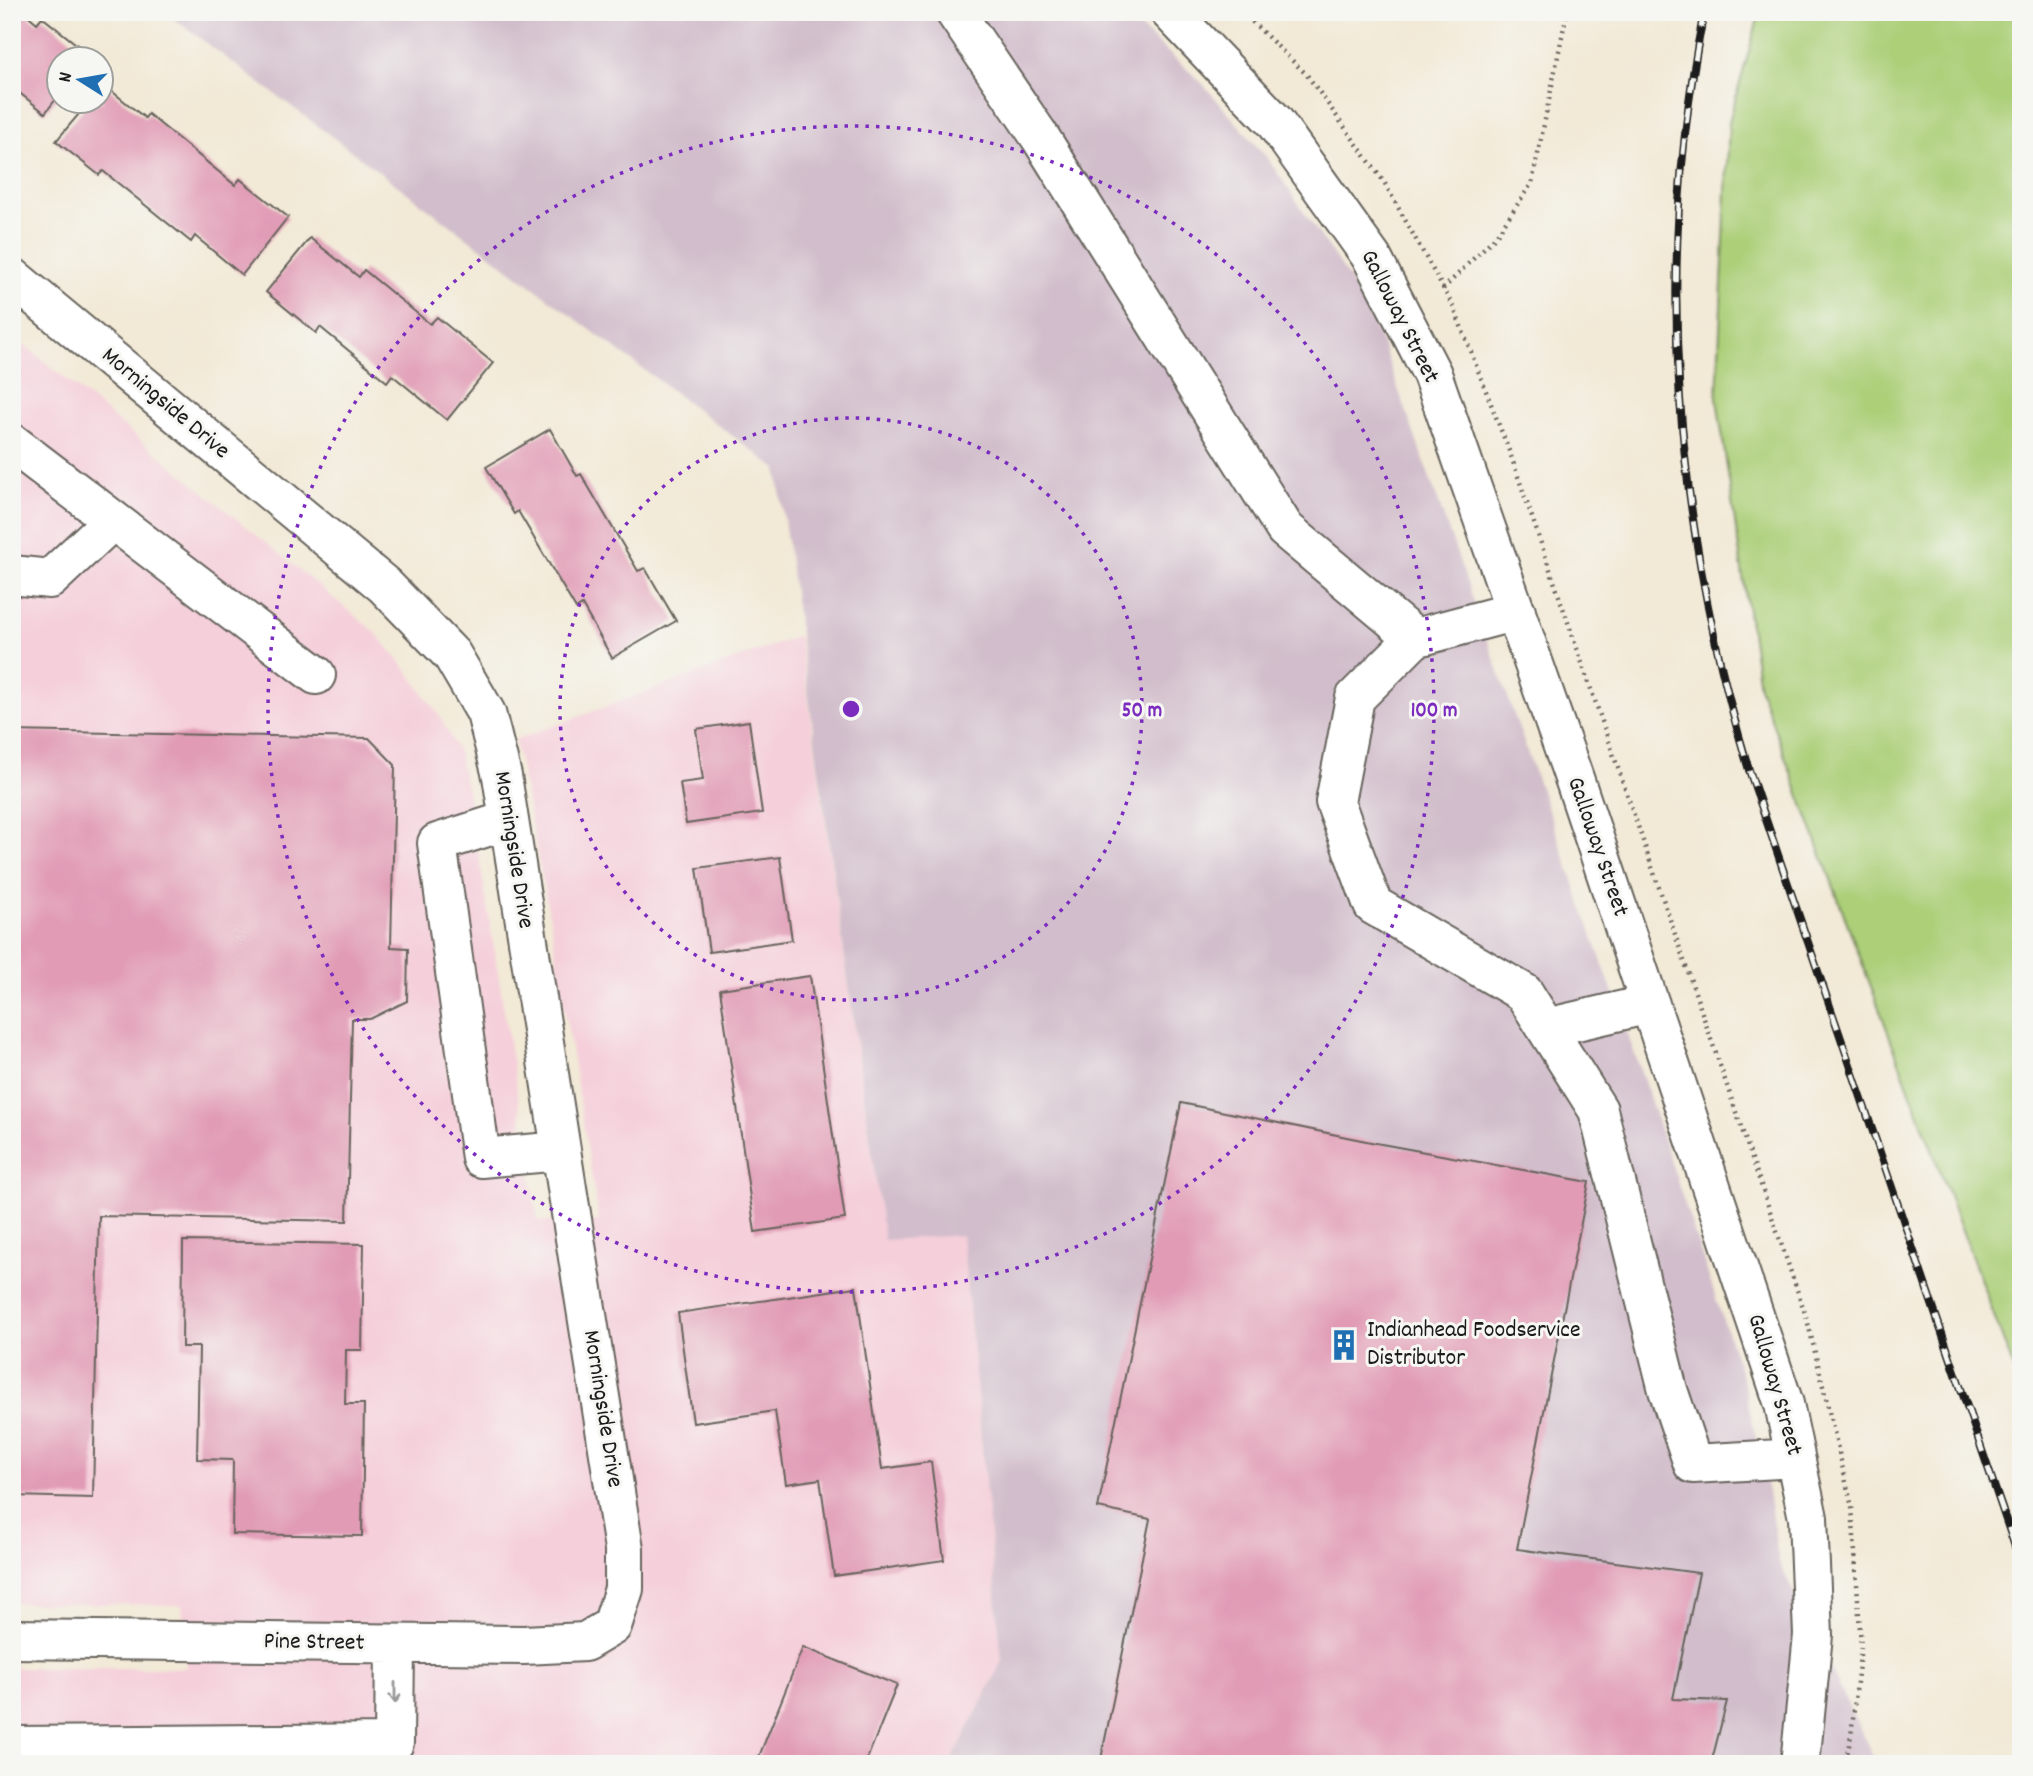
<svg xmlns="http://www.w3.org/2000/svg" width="2033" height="1776" font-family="Dekko,sans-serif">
  <rect width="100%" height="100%" fill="#f6f6f2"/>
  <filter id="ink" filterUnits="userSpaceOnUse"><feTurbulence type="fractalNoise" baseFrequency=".0143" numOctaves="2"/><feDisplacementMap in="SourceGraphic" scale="14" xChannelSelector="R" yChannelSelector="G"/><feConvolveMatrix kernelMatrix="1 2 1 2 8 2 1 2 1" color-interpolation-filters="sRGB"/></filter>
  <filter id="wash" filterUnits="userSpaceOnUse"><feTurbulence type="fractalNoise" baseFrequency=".00686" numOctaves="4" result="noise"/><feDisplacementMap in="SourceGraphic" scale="28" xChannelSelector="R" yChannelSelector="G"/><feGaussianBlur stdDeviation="1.57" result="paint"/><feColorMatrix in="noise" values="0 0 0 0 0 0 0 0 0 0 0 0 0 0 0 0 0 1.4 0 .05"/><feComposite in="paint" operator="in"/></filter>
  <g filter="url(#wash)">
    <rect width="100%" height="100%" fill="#f2e9d6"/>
    <path fill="#f5cfda" d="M12 335 375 632 407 670 441 718 458 752 472 812 538 1221H599L551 924 515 740 799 636 884 1239 962 1234 1002 1662 950 1764H12V1668H186L182 1605 12 1603Z"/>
    <path fill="#d1bdcb" d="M165 12H1118L1141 28 1202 83 1268 159 1347 275 1379 335 1640 1069 1743 1380 1768 1492 1779 1562 1877 1764H950L1002 1662 962 1235 884 1240 777 469Z"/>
    <path fill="#accf78" stroke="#64764a" stroke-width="2" d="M1760 12H2021V1388L1759 687 1717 399 1729 122Z"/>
    <g id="blocks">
      <path fill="#e19bb5" d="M12 12H24L37 23 42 17 90 55 87 60H60V94L45 113 12 87Z
        M103 84 145 118 148 114 235 185 240 179 288 217 242 275 195 236 191 242 103 171 99 175 56 141 89 102H102Z
        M310 238 359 277 364 270 430 324 437 317 493 363 447 420 392 375 387 382 320 327 316 333 266 292Z
        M550 429 577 476 581 474 638 571 645 568 676 621 612 658 582 605 576 609 518 511 514 514 486 467Z
        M749 721 762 813 686 824 680 783 703 780 696 729Z
        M12 731 369 738 395 765 391 947 408 948 407 1001 370 1019H352L347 1221 99 1216 93 1498 12 1496Z
        M780 857 792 940 709 952 697 868Z
        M810 976 845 1219 755 1232 720 989Z
        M1181 1103 1376 1143 1589 1182 1517 1549 1699 1573 1673 1699 1727 1701 1711 1764H1100L1150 1519 1098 1508Z
        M183 1241 364 1244 362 1350H346L345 1404H364L362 1536 232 1534 233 1460 197 1459 199 1347H182Z
        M856 1287 882 1469 931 1462 944 1560 834 1576 820 1479 786 1484 775 1411 693 1423 678 1313Z
        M803 1647 897 1685 865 1764H756Z"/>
    </g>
  </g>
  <g filter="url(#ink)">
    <use href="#blocks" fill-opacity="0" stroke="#67645d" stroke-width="2"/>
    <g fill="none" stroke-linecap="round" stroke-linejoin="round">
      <defs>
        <path id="minor" d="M955 12 1040 137 1285 529 1415 638
          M1170 12 1274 121 1372 258 1432 374 1575 781 1784 1404 1808 1518 1813 1635 1800 1764
          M12 277 384 585 452 655 486 713 502 776 624 1549V1589L612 1626 585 1642 524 1645 12 1639
          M12 443 316 675
          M12 575 50 579 113 520
          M1516 611 1415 638 1355 698 1335 802 1373 905 1524 993 1598 1110 1668 1390 1693 1464 1795 1458
          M509 820 437 843 481 1158 561 1151
          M1546 1028 1650 1004
          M12 1746 394 1743 395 1644"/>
      </defs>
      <use href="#minor" stroke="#67645d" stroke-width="42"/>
      <path stroke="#67645d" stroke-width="4.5" stroke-dasharray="2 5" stroke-linecap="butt" d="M1242 12 1307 75 1384 182 1454 308 1511 456 1807 1319 1852 1507 1861 1646 1851 1736 1845 1764
        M1443 289 1496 236 1532 183 1567 12"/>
      <use href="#minor" stroke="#fff" stroke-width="38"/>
      <defs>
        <path id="rail" d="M1704 12C1653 266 1675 524 1749 770L2021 1564"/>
      </defs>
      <use href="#rail" stroke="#1c1c1c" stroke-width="8"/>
      <use href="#rail" stroke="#f6f6f2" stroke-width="5" stroke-dasharray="16" stroke-linecap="butt"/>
    </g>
    <defs><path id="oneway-shaft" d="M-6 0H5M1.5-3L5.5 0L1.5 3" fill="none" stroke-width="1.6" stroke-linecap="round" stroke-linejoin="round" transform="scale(1.75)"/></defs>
    <use stroke="#999" href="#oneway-shaft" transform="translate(395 1693) rotate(90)"/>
  </g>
  <g fill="none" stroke="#7b2cbf" stroke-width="3.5" stroke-dasharray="3.5 7">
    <circle cx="851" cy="709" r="291"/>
    <circle cx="851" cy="709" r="583"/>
  </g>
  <defs>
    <symbol id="building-bare" viewBox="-9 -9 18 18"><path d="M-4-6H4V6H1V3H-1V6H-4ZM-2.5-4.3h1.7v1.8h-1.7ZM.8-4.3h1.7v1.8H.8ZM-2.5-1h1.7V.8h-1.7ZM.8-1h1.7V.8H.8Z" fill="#1f6fb2" stroke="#f6f6f2" stroke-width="2.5" paint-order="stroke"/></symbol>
  </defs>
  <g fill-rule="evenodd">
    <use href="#building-bare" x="1322" y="1323" width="44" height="44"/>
  </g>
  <g text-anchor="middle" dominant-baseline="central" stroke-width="6" stroke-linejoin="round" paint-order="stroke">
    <g font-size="24" fill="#1c1c1c" stroke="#f6f6f2">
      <text transform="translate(1399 317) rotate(63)">Galloway Street</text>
      <text transform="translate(165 404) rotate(40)">Morningside Drive</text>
      <text transform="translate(1597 847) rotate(71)">Galloway Street</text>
      <text transform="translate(513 850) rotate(81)">Morningside Drive</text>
      <text transform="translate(1774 1385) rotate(74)">Galloway Street</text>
      <text transform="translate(602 1409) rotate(81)">Morningside Drive</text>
      <text transform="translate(314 1643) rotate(1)">Pine Street</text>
    </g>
    <g font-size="24" fill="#1c1c1c" stroke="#f6f6f2" text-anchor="start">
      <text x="1367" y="1331">Indianhead Foodservice<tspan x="1367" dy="28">Distributor</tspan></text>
    </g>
  </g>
  <circle cx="851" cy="709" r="10" fill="#7b2cbf" stroke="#f6f6f2" stroke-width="3.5"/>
  <g font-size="21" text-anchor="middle" font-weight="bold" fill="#7b2cbf" stroke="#f6f6f2" stroke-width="6" stroke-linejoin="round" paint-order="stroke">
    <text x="1142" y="716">50 m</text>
    <text x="1434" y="716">100 m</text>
  </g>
  <rect width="2033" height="1776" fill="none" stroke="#f6f6f2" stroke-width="42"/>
  <g transform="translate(80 80) rotate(281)"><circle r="33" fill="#f6f6f2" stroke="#9f9f9c" stroke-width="2"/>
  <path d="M0-5L12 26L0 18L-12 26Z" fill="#1f6fb2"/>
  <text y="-10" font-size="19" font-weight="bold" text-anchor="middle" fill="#1c1c1c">N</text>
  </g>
</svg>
